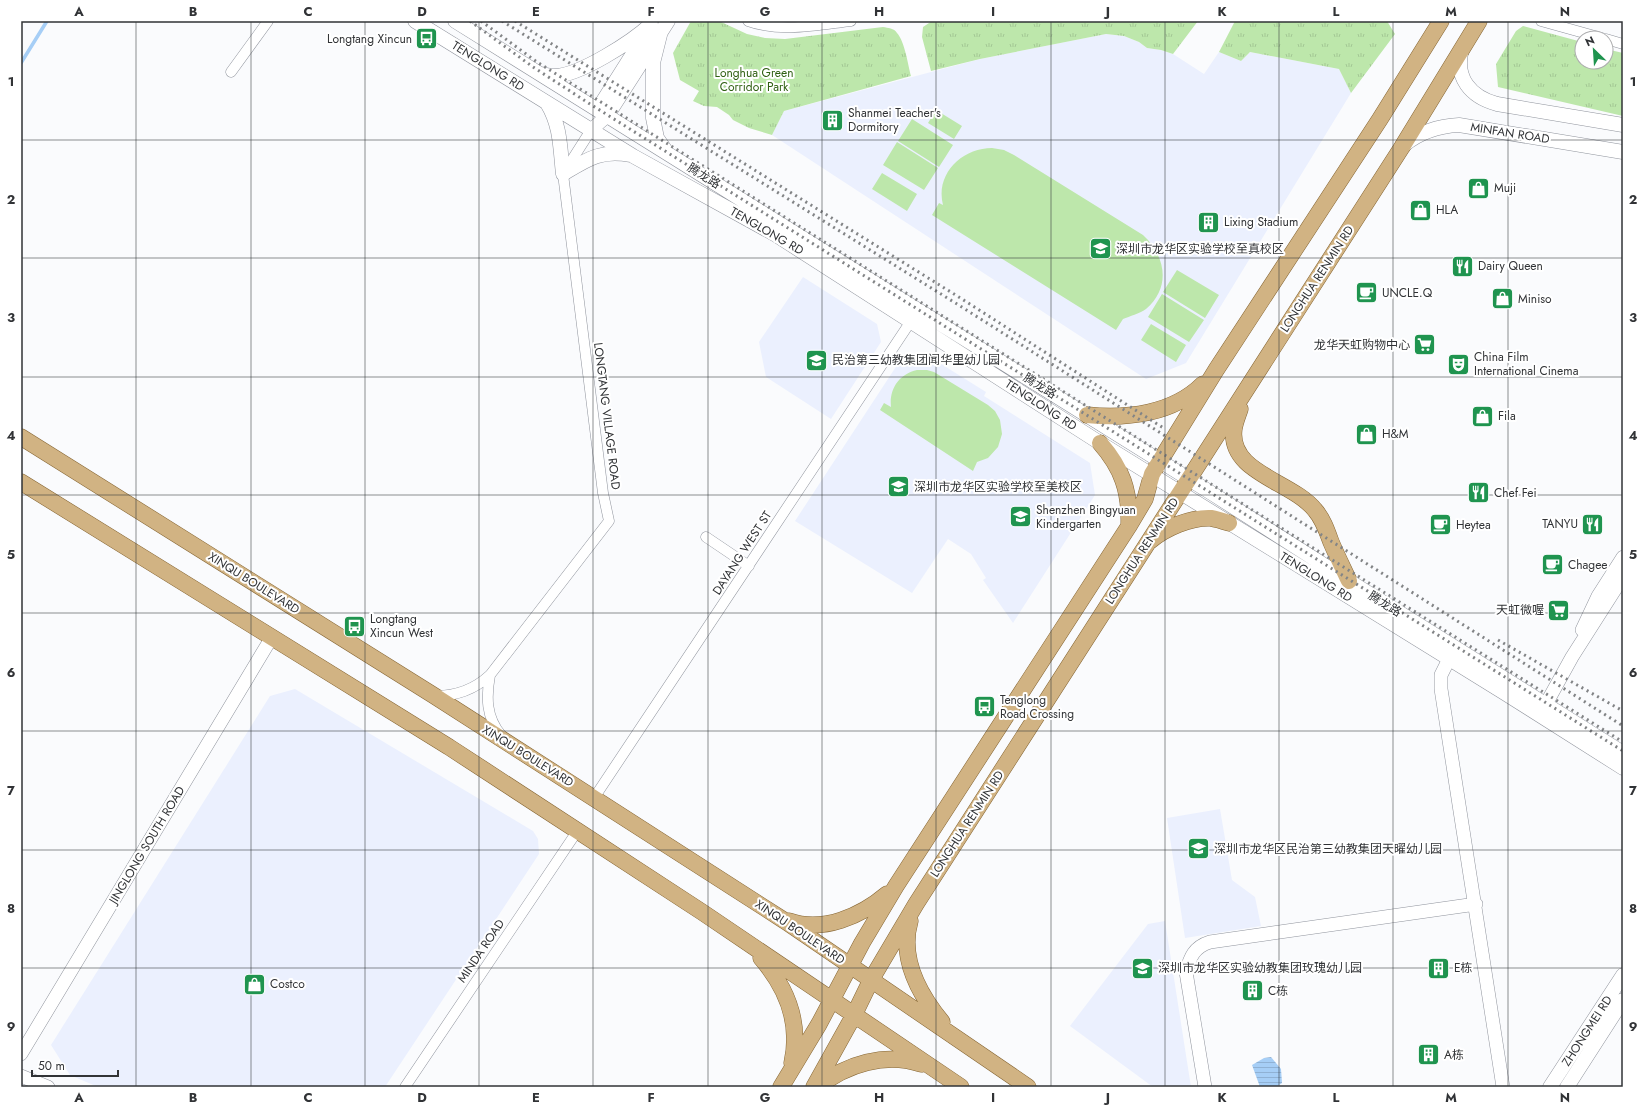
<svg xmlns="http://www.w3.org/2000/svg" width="1644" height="1108" font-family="Jost,'Noto Sans SC',sans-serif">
  <defs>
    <pattern id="park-tufts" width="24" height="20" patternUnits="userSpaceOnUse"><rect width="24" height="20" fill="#bde7ab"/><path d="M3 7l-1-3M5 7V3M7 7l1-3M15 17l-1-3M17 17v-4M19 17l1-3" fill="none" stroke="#a3c794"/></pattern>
    <pattern id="water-rules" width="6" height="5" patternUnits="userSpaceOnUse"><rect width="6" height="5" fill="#a6cef6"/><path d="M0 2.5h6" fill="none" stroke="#8fb1d4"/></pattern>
  </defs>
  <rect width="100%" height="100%" fill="#fafbfd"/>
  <path fill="#ebf0fe" d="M1106 34 1124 36 1139 42 1147 48 1161 50 1173 54 1204 74 1219 52 1241 61 1250 52 1339 69 1351 93 1186 363 1146 379 772 135 784 111 980 59Z
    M803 277 877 324 881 342 831 419 766 377 759 342Z
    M922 352 986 392 984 396 1090 463 1095 495 1013 623 983 580 986 578 971 554 948 539 912 593 795 521 903 356Z
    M295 689 533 831 538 839 539 854 385 1087H98L70 1075 51 1045 270 696Z
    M1220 809 1232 880 1255 897 1261 926 1185 938 1167 818Z
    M1165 921 1191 1087H1153L1070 1026 1148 924Z"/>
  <path fill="url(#park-tufts)" d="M691 21H719L747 34 765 38 785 39 883 27C888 28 894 28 897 33 905 42 908 65 911 76L784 111 772 135 749 128 733 120 729 115 717 107 704 106 693 101 699 91 680 80 673 53Z
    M932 21H1198L1173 54 1161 50 1147 48 1139 42 1124 36 1106 34 980 59 931 71 922 37 923 27Z
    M1235 21H1387L1395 34 1351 93 1339 69 1250 52 1241 61 1219 52Z
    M1523 26 1582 42V62H1606V49L1623 53V116L1498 87 1496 64 1516 31Z"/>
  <path fill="#bde7ab" d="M936 110 962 126 954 139 928 123Z
    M912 119 953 145 939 167 898 141Z
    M897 142 938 168 924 190 883 165Z
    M992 148 1004 150 1014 155 1143 235C1165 255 1172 287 1146 309 1139 314 1130 316 1123 319L1116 330 932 215 939 203 943 205C935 174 962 148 992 148Z
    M882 173 917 194 907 211 872 189Z
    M1177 270 1219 295 1205 318 1163 292Z
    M1162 294 1204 320 1189 342 1148 317Z
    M1151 324 1186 345 1176 362 1141 340Z
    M917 370H927L934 372 988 405 995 411 1000 420 1002 434 998 447 988 458 977 462 973 471 880 410 884 403 891 407C889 389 899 374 917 370Z"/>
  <path fill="url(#water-rules)" d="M1271 1057 1281 1069 1282 1083 1276 1087H1260L1252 1065 1264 1058Z"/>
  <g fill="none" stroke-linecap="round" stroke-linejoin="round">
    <path stroke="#a6cef6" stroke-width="3.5" d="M21 63 47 21"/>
    <defs>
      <path id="minor" d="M748 21C781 33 817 25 851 21
        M1541 21 1602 38
        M1606 39 1623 44
        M231 72 268 21
        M706 537 749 566
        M490 675C486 697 486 717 501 735
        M435 696C456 696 475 689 490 675L609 521 603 493 563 174 591 130
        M594 798 911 321
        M405 1087 578 830"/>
      <path id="tertiary" d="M591 130 607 116
        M1582 630 1598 596 1623 557
        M1449 659 1441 675V689L1503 1087
        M1546 704 1572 657 1623 577
        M21 1054 272 637
        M21 1076 48 1087
        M1205 1087 1186 972C1190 957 1194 947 1210 942L1476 904"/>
      <path id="secondary" d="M415 21 633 156 776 235 1100 443 1503 692 1623 768
        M455 21 1213 494 1349 581 1623 753
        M661 31 653 63V118L657 138 666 151
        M1462 49C1454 78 1471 97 1497 104L1623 125
        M542 74C546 75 550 76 554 76 579 76 633 41 651 24
        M547 103C561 126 560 148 563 174 586 160 601 149 630 155
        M598 109 646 33
        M607 116 668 21
        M1404 145C1420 132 1439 126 1459 125L1623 152
        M1550 1087 1623 975
        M1567 1087 1623 1000"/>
      <path id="primary" d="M1240 409C1238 415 1235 422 1234 429 1228 473 1292 481 1315 510 1323 519 1327 531 1331 542 1337 556 1343 568 1349 581
        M1087 415C1127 419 1173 414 1203 384
        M21 437 433 695 785 921 1028 1087
        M1100 443C1122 468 1130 491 1129 525
        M21 482 449 747 702 912 961 1087
        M1150 541C1165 528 1191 517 1211 518 1217 519 1223 521 1229 523
        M789 921C823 933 861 916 887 894
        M910 921C899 959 919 994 942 1022
        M761 958C787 988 801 1023 792 1063
        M781 1087 819 1024 862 943 896 886 1129 526 1145 499 1152 474 1216 370 1380 119 1441 21
        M814 1087 854 1015 871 980 916 904 1402 147 1479 21
        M818 1087C846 1064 886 1052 921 1064"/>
    </defs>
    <use href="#minor" stroke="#90949d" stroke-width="11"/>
    <use href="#tertiary" stroke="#90949d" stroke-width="14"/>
    <use href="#secondary" stroke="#90949d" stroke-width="15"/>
    <use href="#primary" stroke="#856533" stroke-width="17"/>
    <use href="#minor" stroke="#fff" stroke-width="10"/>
    <use href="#tertiary" stroke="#fff" stroke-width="13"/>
    <use href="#secondary" stroke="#fff" stroke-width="14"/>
    <use href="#primary" stroke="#d1b383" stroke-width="16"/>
    <path stroke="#828486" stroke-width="3" stroke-dasharray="2 4" stroke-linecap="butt" d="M470 21 533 67 590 104 1623 751
      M481 21 537 62 1623 742
      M502 21 957 304 1623 726
      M515 21 962 299 1165 429
      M1498 640 1623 711"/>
  </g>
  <path fill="none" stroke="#313336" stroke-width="1" stroke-opacity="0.55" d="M136 21V1087M251 21V1087M365 21V1087M479 21V1087M593 21V1087M708 21V1087M822 21V1087M936 21V1087M1051 21V1087M1165 21V1087M1279 21V1087M1393 21V1087M1508 21V1087M21 140H1623M21 258H1623M21 377H1623M21 495H1623M21 613H1623M21 731H1623M21 850H1623M21 968H1623"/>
  <defs>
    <symbol id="bus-square" viewBox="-11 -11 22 22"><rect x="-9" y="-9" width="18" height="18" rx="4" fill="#1f944f" stroke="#fff"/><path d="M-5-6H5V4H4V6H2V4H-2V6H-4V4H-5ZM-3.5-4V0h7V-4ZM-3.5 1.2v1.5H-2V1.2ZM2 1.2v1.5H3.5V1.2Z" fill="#fff"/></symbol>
    <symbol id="building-square" viewBox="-11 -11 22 22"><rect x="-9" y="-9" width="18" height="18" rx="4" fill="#1f944f" stroke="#fff"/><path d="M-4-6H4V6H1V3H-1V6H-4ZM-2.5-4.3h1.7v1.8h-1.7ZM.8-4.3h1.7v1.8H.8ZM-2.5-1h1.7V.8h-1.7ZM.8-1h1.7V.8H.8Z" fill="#fff"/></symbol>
    <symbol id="shop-square" viewBox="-11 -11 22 22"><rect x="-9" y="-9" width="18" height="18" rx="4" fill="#1f944f" stroke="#fff"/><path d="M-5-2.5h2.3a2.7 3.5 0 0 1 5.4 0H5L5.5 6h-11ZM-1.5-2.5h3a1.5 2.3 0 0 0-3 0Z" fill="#fff"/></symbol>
    <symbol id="school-square" viewBox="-11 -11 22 22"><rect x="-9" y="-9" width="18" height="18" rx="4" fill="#1f944f" stroke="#fff"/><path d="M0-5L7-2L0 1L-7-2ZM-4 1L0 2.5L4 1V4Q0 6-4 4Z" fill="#fff"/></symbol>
    <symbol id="restaurant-square" viewBox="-11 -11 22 22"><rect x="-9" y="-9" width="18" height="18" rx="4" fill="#1f944f" stroke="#fff"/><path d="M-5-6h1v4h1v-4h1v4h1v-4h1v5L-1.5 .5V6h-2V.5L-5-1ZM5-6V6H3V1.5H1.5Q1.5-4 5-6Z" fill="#fff"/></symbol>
    <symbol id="cafe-square" viewBox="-11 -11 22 22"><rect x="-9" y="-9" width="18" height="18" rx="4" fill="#1f944f" stroke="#fff"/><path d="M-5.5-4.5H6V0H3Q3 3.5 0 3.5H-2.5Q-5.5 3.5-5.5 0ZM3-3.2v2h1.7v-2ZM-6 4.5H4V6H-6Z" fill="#fff"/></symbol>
    <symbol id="supermarket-square" viewBox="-11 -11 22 22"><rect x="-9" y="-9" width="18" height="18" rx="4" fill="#1f944f" stroke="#fff"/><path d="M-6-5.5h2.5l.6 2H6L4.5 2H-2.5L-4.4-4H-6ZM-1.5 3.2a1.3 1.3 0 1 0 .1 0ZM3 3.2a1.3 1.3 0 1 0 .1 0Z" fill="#fff"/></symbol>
    <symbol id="theatre-square" viewBox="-11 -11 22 22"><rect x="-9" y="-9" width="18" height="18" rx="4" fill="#1f944f" stroke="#fff"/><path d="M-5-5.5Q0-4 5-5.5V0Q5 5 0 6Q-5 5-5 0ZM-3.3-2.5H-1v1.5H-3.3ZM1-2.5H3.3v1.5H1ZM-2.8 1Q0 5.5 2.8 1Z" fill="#fff"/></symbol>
  </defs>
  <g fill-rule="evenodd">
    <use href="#bus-square" x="414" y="26" width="25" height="25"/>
    <use href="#building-square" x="820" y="108" width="25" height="25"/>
    <use href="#shop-square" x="1466" y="176" width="25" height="25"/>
    <use href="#shop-square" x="1408" y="198" width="25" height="25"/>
    <use href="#building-square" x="1196" y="210" width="25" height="25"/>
    <use href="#school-square" x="1088" y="236" width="25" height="25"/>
    <use href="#restaurant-square" x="1450" y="254" width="25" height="25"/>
    <use href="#cafe-square" x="1354" y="280" width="25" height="25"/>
    <use href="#shop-square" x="1490" y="286" width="25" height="25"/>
    <use href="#supermarket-square" x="1412" y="332" width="25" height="25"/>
    <use href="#school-square" x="804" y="348" width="25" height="25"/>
    <use href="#theatre-square" x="1446" y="352" width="25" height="25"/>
    <use href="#shop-square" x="1470" y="404" width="25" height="25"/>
    <use href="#shop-square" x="1354" y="422" width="25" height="25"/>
    <use href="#school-square" x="886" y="474" width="25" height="25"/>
    <use href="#restaurant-square" x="1466" y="480" width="25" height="25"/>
    <use href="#school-square" x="1008" y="504" width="25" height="25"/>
    <use href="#restaurant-square" x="1580" y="512" width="25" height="25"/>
    <use href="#cafe-square" x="1428" y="512" width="25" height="25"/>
    <use href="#cafe-square" x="1540" y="552" width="25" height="25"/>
    <use href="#supermarket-square" x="1546" y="598" width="25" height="25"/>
    <use href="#bus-square" x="342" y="614" width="25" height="25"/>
    <use href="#bus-square" x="972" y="694" width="25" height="25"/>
    <use href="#school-square" x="1186" y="836" width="25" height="25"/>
    <use href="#school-square" x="1130" y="956" width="25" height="25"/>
    <use href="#building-square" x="1426" y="956" width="25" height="25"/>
    <use href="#shop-square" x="242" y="972" width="25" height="25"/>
    <use href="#building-square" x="1240" y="978" width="25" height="25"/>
    <use href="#building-square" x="1416" y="1042" width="25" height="25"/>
  </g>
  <g text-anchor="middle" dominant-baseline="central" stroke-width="4" stroke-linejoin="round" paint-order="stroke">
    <g font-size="12" fill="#313336" stroke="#fff" text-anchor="start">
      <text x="412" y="39" text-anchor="end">Longtang Xincun</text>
      <text x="848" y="113">Shanmei Teacher's<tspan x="848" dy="14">Dormitory</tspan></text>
      <text x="1494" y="188">Muji</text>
      <text x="1436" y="210">HLA</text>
      <text x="1224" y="222">Lixing Stadium</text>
      <text x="1116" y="249">深圳市龙华区实验学校至真校区</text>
      <text x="1478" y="266">Dairy Queen</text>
      <text x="1382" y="293">UNCLE.Q</text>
      <text x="1518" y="299">Miniso</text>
      <text x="1410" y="345" text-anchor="end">龙华天虹购物中心</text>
      <text x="1474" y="357">China Film<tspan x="1474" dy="14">International Cinema</tspan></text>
      <text x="832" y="360">民治第三幼教集团闻华里幼儿园</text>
      <text x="1498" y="416">Fila</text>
      <text x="1382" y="434">H&amp;M</text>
      <text x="914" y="487">深圳市龙华区实验学校至美校区</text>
      <text x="1494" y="493">Chef Fei</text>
      <text x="1036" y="510">Shenzhen Bingyuan<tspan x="1036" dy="14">Kindergarten</tspan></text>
      <text x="1578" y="524" text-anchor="end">TANYU</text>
      <text x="1456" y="525">Heytea</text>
      <text x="1568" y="565">Chagee</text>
      <text x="1544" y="610" text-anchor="end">天虹微喔</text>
      <text x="370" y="619">Longtang<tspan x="370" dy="14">Xincun West</tspan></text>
      <text x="1000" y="700">Tenglong<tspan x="1000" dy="14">Road Crossing</tspan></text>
      <text x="1214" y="849">深圳市龙华区民治第三幼教集团天曜幼儿园</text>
      <text x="1158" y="968">深圳市龙华区实验幼教集团玫瑰幼儿园</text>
      <text x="1454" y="968">E栋</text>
      <text x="270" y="984">Costco</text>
      <text x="1268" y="991">C栋</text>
      <text x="1444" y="1055">A栋</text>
    </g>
    <g font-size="12" fill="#313336" stroke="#fff">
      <text transform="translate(488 66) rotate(32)">TENGLONG RD</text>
      <text transform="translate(1510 133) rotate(9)">MINFAN ROAD</text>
      <text transform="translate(704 176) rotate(32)">腾龙路</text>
      <text transform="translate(767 231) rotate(30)">TENGLONG RD</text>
      <text transform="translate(1317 279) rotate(-57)">LONGHUA RENMIN RD</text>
      <text transform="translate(1040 386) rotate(32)">腾龙路</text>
      <text transform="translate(1041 405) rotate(33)">TENGLONG RD</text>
      <text transform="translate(607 416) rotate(83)">LONGTANG VILLAGE ROAD</text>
      <text transform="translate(1142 551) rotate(-57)">LONGHUA RENMIN RD</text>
      <text transform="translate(742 553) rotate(-57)">DAYANG WEST ST</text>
      <text transform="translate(1316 577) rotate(32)">TENGLONG RD</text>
      <text transform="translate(254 583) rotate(32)">XINQU BOULEVARD</text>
      <text transform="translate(1385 604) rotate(32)">腾龙路</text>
      <text transform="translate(528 756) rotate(32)">XINQU BOULEVARD</text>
      <text transform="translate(967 824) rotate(-57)">LONGHUA RENMIN RD</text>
      <text transform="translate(147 845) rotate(-59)">JINGLONG SOUTH ROAD</text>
      <text transform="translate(800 932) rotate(34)">XINQU BOULEVARD</text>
      <text transform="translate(481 951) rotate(-56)">MINDA ROAD</text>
      <text transform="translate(1587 1031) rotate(-57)">ZHONGMEI RD</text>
    </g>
    <g font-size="12" fill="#306013" stroke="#fff">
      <text x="754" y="73">Longhua Green<tspan x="754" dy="14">Corridor Park</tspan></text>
    </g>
  </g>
  <rect width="1644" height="1108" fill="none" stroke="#ffffff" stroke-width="44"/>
  <g transform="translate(1594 50) rotate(335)"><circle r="19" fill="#ffffff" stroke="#adadaf"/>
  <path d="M0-3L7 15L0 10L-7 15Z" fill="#1f944f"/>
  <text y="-6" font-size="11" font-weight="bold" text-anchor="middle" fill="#313336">N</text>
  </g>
  <path d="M32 1070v6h86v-6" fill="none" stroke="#313336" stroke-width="2"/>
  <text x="38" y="1070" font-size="12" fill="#313336" stroke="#ffffff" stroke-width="3" paint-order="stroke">50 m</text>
  <rect x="22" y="22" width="1600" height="1064" fill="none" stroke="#313336" stroke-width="1.5"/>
  <g font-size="13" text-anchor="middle" font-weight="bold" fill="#313336">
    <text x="79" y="16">A</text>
    <text x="193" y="16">B</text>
    <text x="308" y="16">C</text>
    <text x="422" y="16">D</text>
    <text x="536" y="16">E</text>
    <text x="651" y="16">F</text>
    <text x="765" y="16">G</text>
    <text x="879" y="16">H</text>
    <text x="993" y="16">I</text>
    <text x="1108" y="16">J</text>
    <text x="1222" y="16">K</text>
    <text x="1336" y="16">L</text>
    <text x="1451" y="16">M</text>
    <text x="1565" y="16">N</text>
    <text x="11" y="86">1</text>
    <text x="1633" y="86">1</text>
    <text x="11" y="204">2</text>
    <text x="1633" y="204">2</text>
    <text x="11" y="322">3</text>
    <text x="1633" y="322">3</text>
    <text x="11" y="440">4</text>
    <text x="1633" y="440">4</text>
    <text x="11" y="559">5</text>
    <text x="1633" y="559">5</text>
    <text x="11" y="677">6</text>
    <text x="1633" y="677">6</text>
    <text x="11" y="795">7</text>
    <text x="1633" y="795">7</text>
    <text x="11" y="913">8</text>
    <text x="1633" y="913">8</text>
    <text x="11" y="1031">9</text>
    <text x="1633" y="1031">9</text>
    <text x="79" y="1102">A</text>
    <text x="193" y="1102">B</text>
    <text x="308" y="1102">C</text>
    <text x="422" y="1102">D</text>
    <text x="536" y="1102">E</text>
    <text x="651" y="1102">F</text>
    <text x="765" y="1102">G</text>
    <text x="879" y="1102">H</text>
    <text x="993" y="1102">I</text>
    <text x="1108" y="1102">J</text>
    <text x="1222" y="1102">K</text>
    <text x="1336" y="1102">L</text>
    <text x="1451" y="1102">M</text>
    <text x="1565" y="1102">N</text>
  </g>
</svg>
